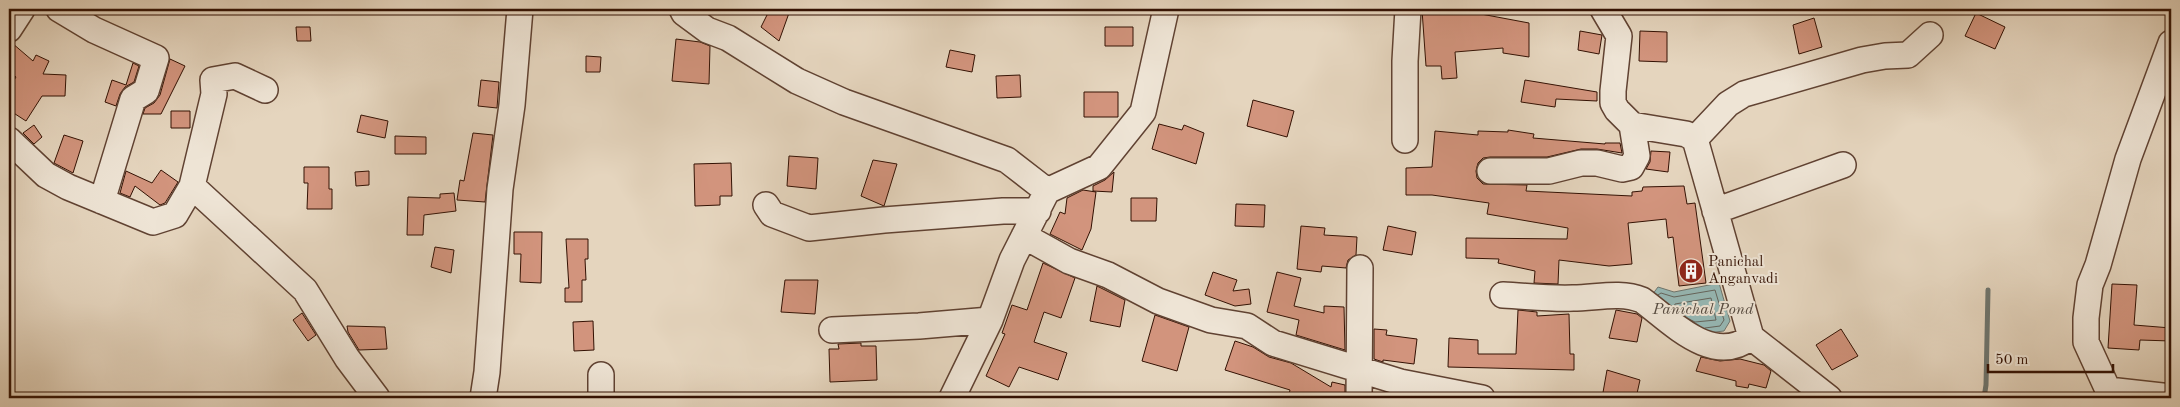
<svg xmlns="http://www.w3.org/2000/svg" width="2180" height="407" font-family="'Old Standard TT',serif">
  <rect width="100%" height="100%" fill="#e5d5be"/>
  <filter id="stains"><feTurbulence type="fractalNoise" baseFrequency=".004" numOctaves="4"/><feColorMatrix values="0 0 0 0 .2 0 0 0 0 .09 0 0 0 0 .02 0 0 0 .5 -.17"/></filter>
  <radialGradient id="worn" r=".72"><stop offset=".6" stop-color="#630" stop-opacity="0"/><stop offset="1" stop-color="#630" stop-opacity=".3"/></radialGradient>
  <path fill="#96b8b5" stroke="#6e756e" d="M1719 283 1730 321 1724 331 1706 333 1649 299 1658 287 1674 292Z"/>
  <g fill="none" stroke-linecap="round" stroke-linejoin="round">
    <path stroke="#64645c" stroke-width="1" d="M1658 295 1661 293 1674 297 1715 290 1724 320 1720 326 1705 328
      M1674 307 1675 304 1711 298 1716 320 1695 322 1689 319"/>
    <path stroke="#6e756e" stroke-width="5" d="M1984 398 1986 385 1988 290"/>
  </g>
  <path fill="#d2947d" stroke="#331103" d="M770 9H780L789 13 779 41 761 27Z
    M1432 9 1465 11 1529 23V57L1503 53V48L1455 52 1457 78 1442 79 1441 66H1426L1422 10Z
    M1976 13 2005 27 1995 49 1965 36Z
    M1814 18 1822 47 1799 54 1793 25Z
    M296 27H310L311 41H297Z
    M1105 27H1133V46H1105Z
    M1580 31 1602 35 1599 54 1578 50Z
    M1640 31 1667 32V62L1639 61Z
    M676 39 700 42 710 46 709 84 672 81Z
    M9 43H12L33 61 36 55 49 61 43 74 66 75 65 96H42L26 121 9 110V88L16 77 9 71Z
    M950 50 975 55 972 72 946 67Z
    M586 56 601 57 600 72H586Z
    M170 59 185 66 161 114H143L145 108 154 103 160 95Z
    M133 63 139 66 134 82 125 87 120 94 116 106 105 102 112 80 126 85Z
    M1020 75 1021 97 997 98 996 76Z
    M481 80 499 82 497 108 478 106Z
    M1525 80 1597 92V101L1556 99 1555 107 1521 102Z
    M1084 92H1118V117H1084Z
    M1253 100 1294 111 1287 137 1247 126Z
    M171 111H190V128H171Z
    M361 115 388 121 385 138 357 132Z
    M1159 124 1182 130 1184 125 1204 133 1196 164 1152 149Z
    M34 125 42 137 34 144 23 133Z
    M1508 130 1534 134 1533 138 1605 144V143H1620L1622 153 1597 149H1581L1547 157H1490L1483 158 1478 163 1476 171 1477 178 1483 184 1527 185 1526 191 1632 196V192L1642 191 1643 187 1684 186 1687 204 1695 203 1706 283 1679 286 1673 237 1668 238 1666 219 1628 223 1632 264 1609 266 1559 260 1558 284 1534 283 1535 271 1498 263 1499 259 1466 258V238L1567 239 1568 228 1487 214 1489 203 1432 195H1406V168L1432 167 1435 131 1478 135V131L1508 132Z
    M473 133 493 135 485 202 457 200 460 180 464 181Z
    M64 135 83 141 73 173 54 163Z
    M395 136 426 137V154H395Z
    M1651 151 1670 152 1668 172 1646 169 1650 162Z
    M789 156 818 158 816 189 787 186Z
    M873 160 897 164 884 206 861 196Z
    M731 163 732 196H720V205L695 206 694 164Z
    M304 167H329V189H332V209H307L308 183H304Z
    M161 170 178 182 165 203 160 205 135 186 130 197 120 193 126 171 152 183Z
    M369 171V185L356 186 355 172Z
    M1114 172 1112 192 1093 191V186L1105 180Z
    M1083 190 1096 192 1091 229 1082 250 1050 234 1060 212 1065 214 1067 198Z
    M454 193 456 211 424 215 423 235H407L408 197 440 198V194Z
    M1131 198H1157L1156 221H1131Z
    M1236 204 1265 205 1264 227 1235 226Z
    M1301 226 1325 228 1324 235 1357 237 1356 255 1348 260 1346 268 1322 266 1321 272 1297 269Z
    M1388 226 1416 232 1412 255 1383 250Z
    M514 232H542L541 283 520 282 521 254H514Z
    M566 239H588V259H585L586 280H582V302H565V288H569Z
    M435 247 454 250 451 273 431 267Z
    M1043 263 1075 278 1061 318 1044 312 1034 342 1067 353 1058 380 1019 367 1009 387 986 376 1005 334 1002 333 1012 305 1027 310Z
    M1213 272 1237 280 1233 291 1249 289 1251 304 1235 306 1205 295Z
    M1277 272 1301 278 1294 306 1324 313V306L1344 307 1345 350 1296 335 1299 320 1267 312Z
    M785 280H818L815 314 781 312Z
    M2112 284 2137 285 2134 325 2171 328V341L2140 340 2139 350 2108 348Z
    M1097 286 1125 300 1120 327 1090 321Z
    M1518 310 1537 312V316L1569 314 1570 354H1574V370L1448 367 1449 338 1478 340V354H1516Z
    M1616 310 1637 314 1642 318 1637 342 1609 338Z
    M302 313 316 335 308 341 293 320Z
    M1155 315 1189 327 1177 371 1142 361Z
    M593 321 594 350 574 351 573 322Z
    M347 326 385 327 387 349 359 350 348 332Z
    M1374 329 1387 330 1386 335 1417 339 1414 364 1383 360V362L1374 359Z
    M1841 329 1858 356 1832 370 1816 345Z
    M1235 341 1253 347 1269 357 1291 363 1331 387 1332 382 1345 385V398H1300L1289 394 1290 390 1225 370Z
    M861 343V346H876L877 380 830 382 829 349H839L838 344Z
    M1701 357 1720 361 1740 359 1764 365 1771 371 1766 388 1749 384 1748 388 1736 386V381L1696 371Z
    M1607 370 1640 380 1636 398H1602Z"/>
  <g fill="none" stroke-linecap="round" stroke-linejoin="round">
    <defs>
      <path id="minor" d="M59 9 94 30 156 58 146 91 133 99 102 201
        M682 9 684 13 707 30 728 38 797 81 844 102 1007 160 1047 191
        M1603 9 1619 36 1613 91V103L1617 110 1632 125 1686 134 1695 139 1751 337 1829 398
        M9 29 22 9
        M1695 139 1728 104 1744 94 1862 60 1885 56 1908 55 1930 35
        M9 140 46 175 68 187 153 222 175 215 192 186 305 290 347 358 377 398
        M1405 140V61L1408 9
        M1490 171H1549L1581 163H1597L1622 169 1631 167 1637 156 1632 125
        M192 186 214 94 213 80 235 76 265 90
        M766 205 772 214 809 228 884 220 1003 211H1038
        M1715 211 1843 165
        M1024 236 1069 261 1108 275 1158 301 1211 320 1247 326 1273 343 1400 382 1482 398
        M1503 295C1526 296 1550 299 1573 298 1596 298 1620 291 1642 300 1672 322 1713 367 1751 337
        M832 330 919 326 990 320
        M601 375V398
        M2108 390 2171 397
        M483 398 487 372 500 189 512 105 520 9
        M952 398 990 320 1012 260 1047 191 1099 167 1143 112 1166 9
        M1359 398 1360 268
        M2107 398 2108 390 2086 342V318L2090 285 2098 265 2128 159 2171 43"/>
    </defs>
    <use href="#minor" stroke="#604232" stroke-width="28"/>
    <use href="#minor" stroke="#eee4d5" stroke-width="25"/>
  </g>
  <defs>
    <symbol id="building-disc" viewBox="-11 -11 22 22"><circle r="9.5" fill="#8f2418" stroke="#eee4d5"/><path d="M-4-6H4V6H1V3H-1V6H-4ZM-2.5-4.3h1.7v1.8h-1.7ZM.8-4.3h1.7v1.8H.8ZM-2.5-1h1.7V.8h-1.7ZM.8-1h1.7V.8H.8Z" fill="#fff"/></symbol>
  </defs>
  <g fill-rule="evenodd">
    <use href="#building-disc" x="1677" y="257" width="28" height="28"/>
  </g>
  <g text-anchor="middle" dominant-baseline="central" stroke-width="4" stroke-linejoin="round" paint-order="stroke">
    <g font-size="15" fill="#331103" stroke="#eee4d5" text-anchor="start">
      <text x="1708" y="262">Panichal<tspan x="1708" dy="17">Anganvadi</tspan></text>
    </g>
    <g font-size="16" font-style="italic" fill="#564b41" stroke="#eee4d5">
      <text x="1703" y="310">Panichal Pond</text>
    </g>
  </g>
  <rect width="2180" height="407" fill="none" stroke="#e5d5be" stroke-width="30"/>
  <rect x="10" y="10" width="2160" height="387" fill="none" stroke="#331103" stroke-width="2.5"/>
  <rect x="15" y="15" width="2150" height="377" fill="none" stroke="#331103"/>
  <path d="M1988 364v8h125v-8" fill="none" stroke="#331103" stroke-width="2.5"/>
  <text x="1995" y="364" font-size="15" fill="#331103" stroke="#eee4d5" stroke-width="4" paint-order="stroke">50 m</text>
  <rect width="100%" height="100%" filter="url(#stains)"/>
  <rect width="100%" height="100%" fill="url(#worn)"/>
</svg>
